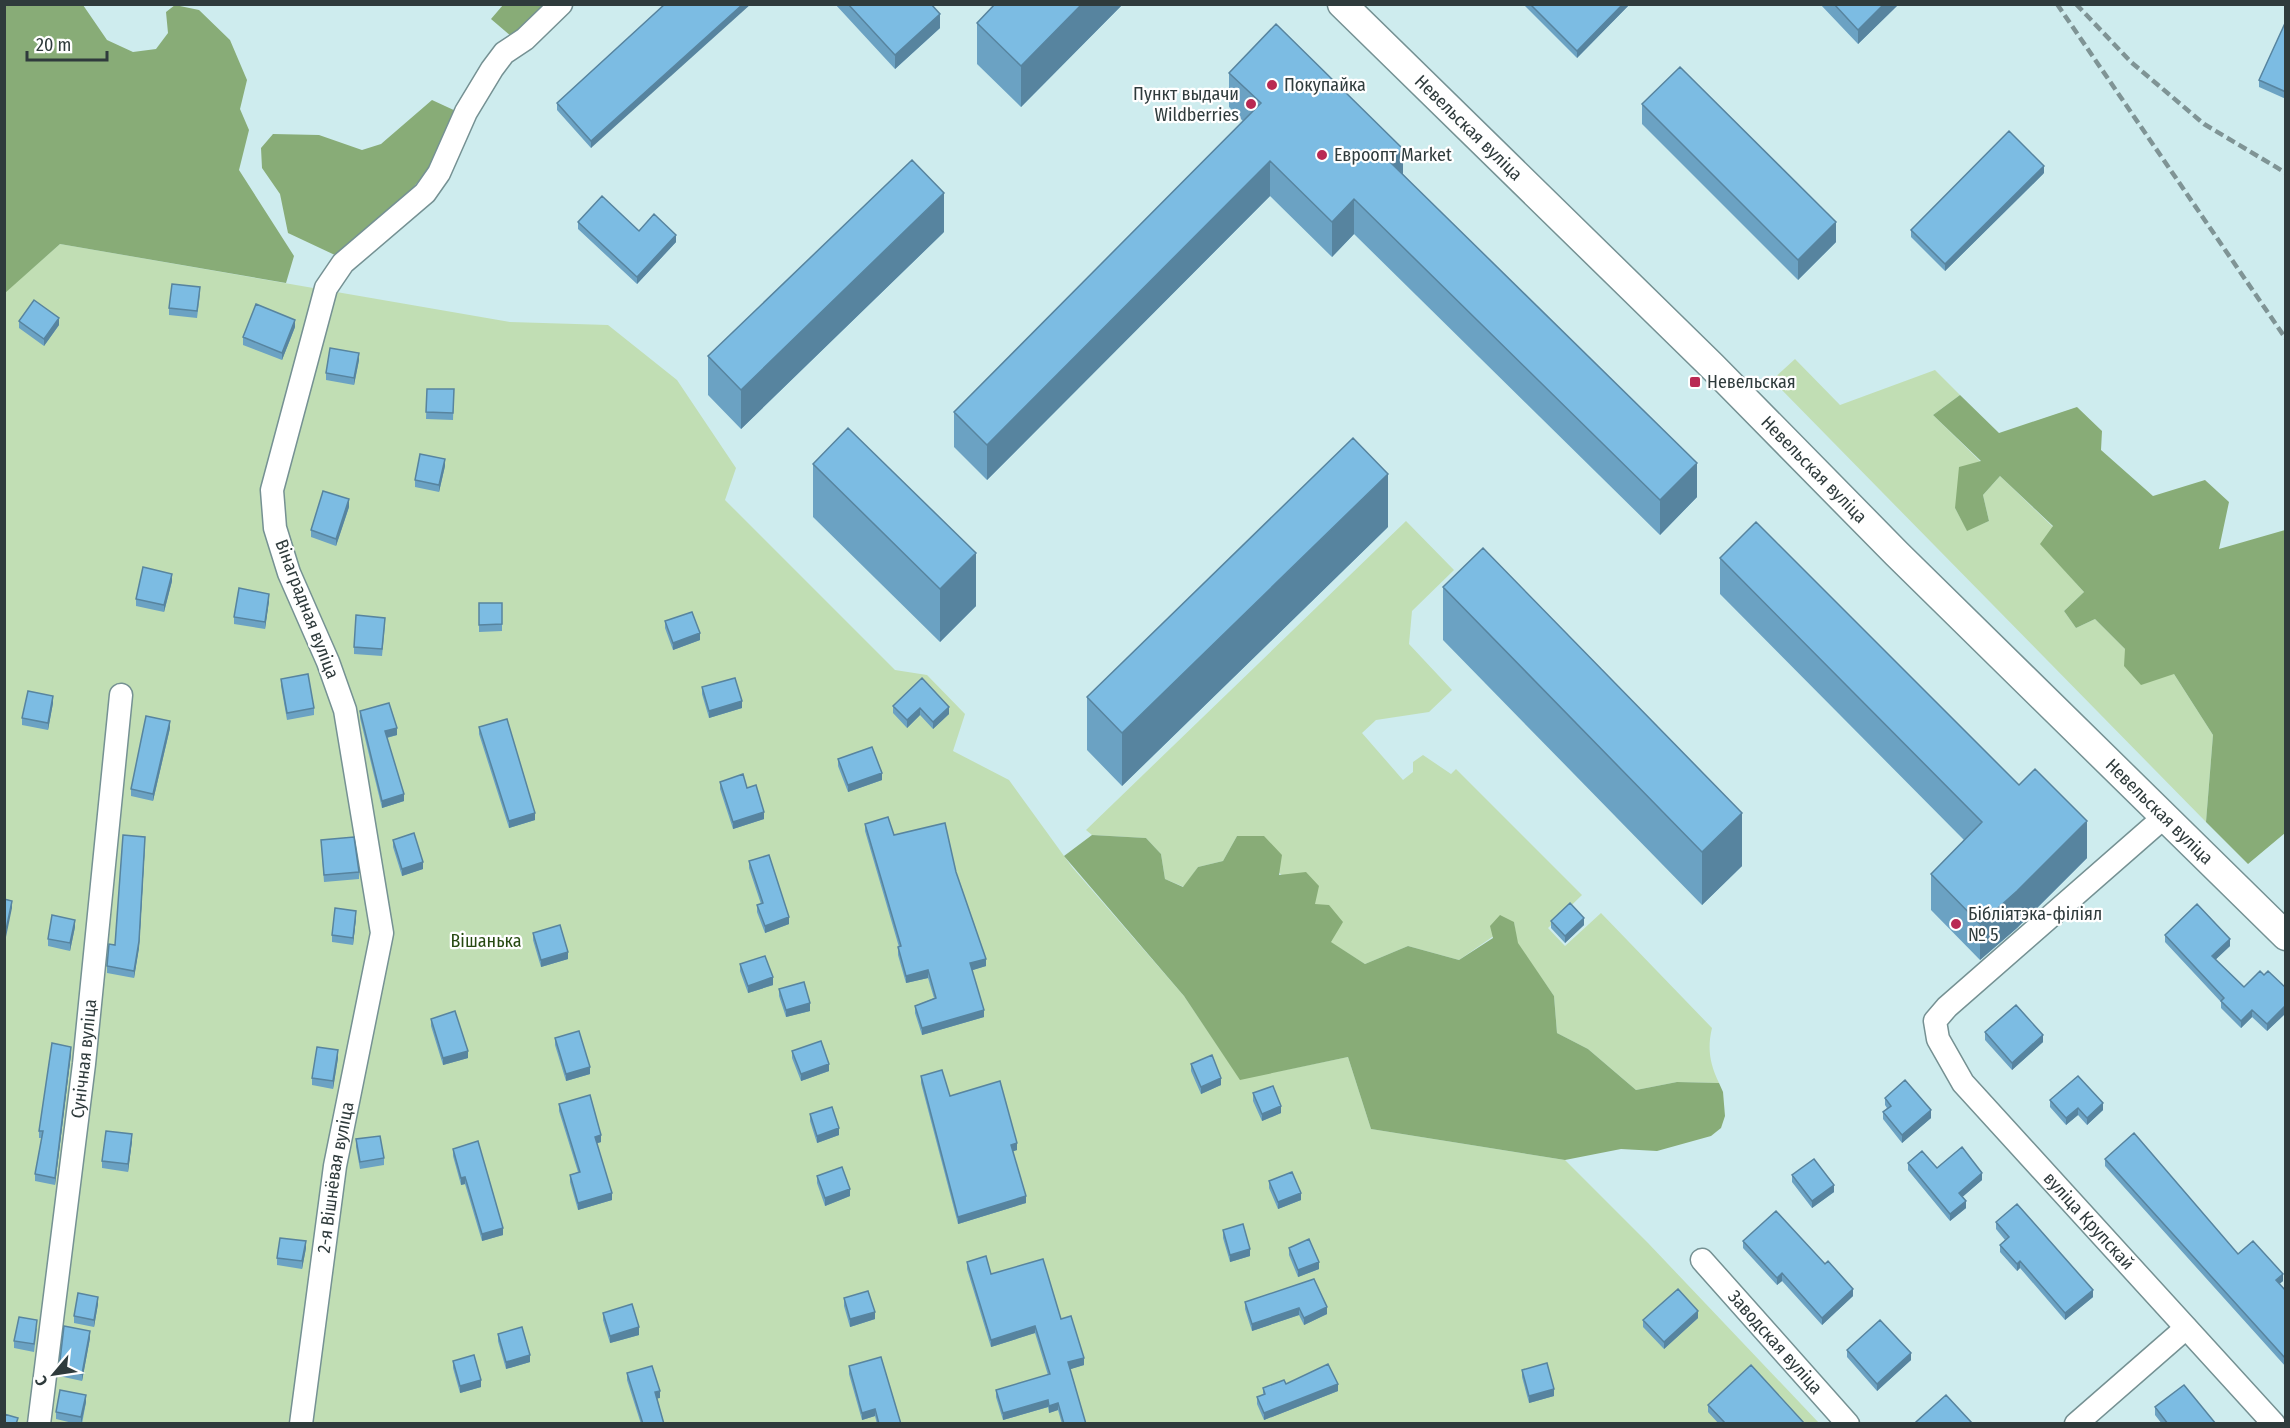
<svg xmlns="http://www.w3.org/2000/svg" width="2290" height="1428" font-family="'Fira Sans Condensed',sans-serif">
  <rect width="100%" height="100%" fill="#ceecee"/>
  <path fill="#c1deb4" d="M60 244 510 322 608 325 677 380 736 468 725 500 895 670 927 675 965 714 953 751 1009 780 1072 867 1184 996 1240 1079 1348 1057 1371 1129 1565 1160 1648 1243 1819 1423H5L4 293Z
    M1795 359 1840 405 1935 370 1960 395 1933 415 1981 462 1955 508 1967 530 1989 521 1983 495 2000 476 2053 527 2041 544 2084 592 2064 611 2076 628 2095 619 2125 649 2174 674 2213 735 2206 822 1772 380Z
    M1406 521 1454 570 1412 611 1409 644 1452 690 1429 712 1376 720 1362 733 1403 780 1413 772V762L1423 755 1451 774 1456 769 1582 895 1548 928 1565 946 1601 913 1712 1028C1707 1049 1710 1064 1719 1083L1677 1082 1636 1090 1588 1049 1557 1033 1554 996 1517 943 1514 922 1459 960 1408 946 1365 964 1330 942 1315 904 1237 836 1223 861 1198 867 1184 887 1165 879 1161 854 1146 838 1092 835 1086 830Z"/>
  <path fill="#88ac77" d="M5 4 83 5 107 40 133 52 156 49 168 33 166 12 175 5 199 10 230 40 247 80 240 109 249 130 239 170 294 256 286 283 60 244 5 293Z
    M503 5H546L512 37 491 19Z
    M432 100 458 112 433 164 407 195 337 256 288 233 280 194 262 168 261 148 273 134 319 135 362 150 381 144Z
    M1960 395 1999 433 2077 407 2102 431 2101 450 2153 496 2205 480 2229 502 2219 549 2285 530V833L2248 864 2206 822 2213 735 2174 674 2141 685 2124 666 2125 649 2095 619 2076 628 2064 611 2084 592 2040 544 2053 526 2000 476 1983 495 1989 521 1967 531 1955 508 1959 467 1981 461 1933 415Z
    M1092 835 1146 838 1161 854 1165 879 1183 887 1198 867 1223 861 1237 836H1264L1282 855 1279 875 1306 872 1319 886 1315 904 1329 905 1343 922 1331 942 1365 964 1408 946 1459 960 1493 938 1490 926 1500 915 1514 922 1518 943 1554 996 1557 1033 1588 1049 1636 1090 1677 1082 1719 1083 1723 1092 1725 1116 1721 1128 1711 1136 1657 1151 1621 1149 1565 1160 1371 1129 1348 1057 1240 1080 1184 996 1064 856Z"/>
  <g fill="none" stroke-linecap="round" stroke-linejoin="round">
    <defs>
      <g id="minor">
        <path id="s1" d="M2163 818 1947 1007 1935 1021 1938 1039 1963 1083 2274 1424"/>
        <path id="s2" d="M1702 1260 1848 1424"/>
        <path id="s3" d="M39 1424 84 1064 121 695"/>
        <path id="s4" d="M301 1424 335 1166 382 933 345 710 328 662 289 573 275 528 272 490 326 288 343 263 425 193 439 173 466 112 492 69 504 53 525 39 561 4"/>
        <path d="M2076 1424 2186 1328"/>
      </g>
      <g id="tertiary">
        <path id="s5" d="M1342 4 1712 366 1897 554 2286 936"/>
      </g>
    </defs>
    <use href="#minor" stroke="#759193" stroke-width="25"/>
    <use href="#tertiary" stroke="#759193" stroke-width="31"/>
    <use href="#minor" stroke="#fff" stroke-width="22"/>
    <use href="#tertiary" stroke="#fff" stroke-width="28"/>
    <path stroke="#7f9495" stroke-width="4.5" stroke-dasharray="9 4.5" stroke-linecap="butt" d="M2057 4 2286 339
      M2076 4 2131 62 2204 124 2286 173"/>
  </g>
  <path fill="#6ba2c3" d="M665 4 591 148 557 110V103Z
    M835 4H931L940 28 895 69Z
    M995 4H1123L1021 107 977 64V23Z
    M1523 4H1630L1577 58Z
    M1820 4H1899L1858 44Z
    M2286 21V99L2259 87V80Z
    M1229 73 1403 174 1697 497 1660 535 1354 234 1332 257 1270 196 987 480 954 447V412L1243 121 1229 107Z
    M1642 104 1836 242 1798 280 1642 124Z
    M2044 173 1945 271 1911 237V230Z
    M578 222 639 231 676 242 637 284 578 229Z
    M944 232 741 429 708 395V356Z
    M200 294 197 318 169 315V308Z
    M19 321 59 325 44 346 19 328Z
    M295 327 282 360 243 345V337Z
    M359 360 354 385 326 380V373Z
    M427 389H454L453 420 426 419Z
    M813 464 976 606 940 642 813 517Z
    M445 466 439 492 415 487V480Z
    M349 507 336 546 311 537V530Z
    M1388 527 1122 786 1087 750V697Z
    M1720 558 2087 858 2017 928 1980 960 1931 910V874L1964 840 1720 594Z
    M172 581 164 612 136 606V599Z
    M1443 587 1742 866 1702 905 1443 640Z
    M269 601 265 629 234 624V617Z
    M479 603H502V631L479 632Z
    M665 621 700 640 673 650 665 628Z
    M385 625 382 656 354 654V647Z
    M922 678 949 714 933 729 920 715 907 728 893 713V706Z
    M281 679 314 708V715L287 720 281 686Z
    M702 687 742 708 709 718 702 694Z
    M53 703 48 730 22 725V718Z
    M360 711 397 735 387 738 404 801 382 808 360 718Z
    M479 727 535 820 509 828 479 734Z
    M170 728 153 801 131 796V789Z
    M838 759 882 780 848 792 838 766Z
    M720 782 747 788 764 819 733 829 720 789Z
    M865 824 894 835 956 872 986 966 972 970 984 1017 922 1035 915 1013V1006L934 998 928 978 906 983 898 955V947H899L865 831Z
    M321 840 359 872V879L324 882Z
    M393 840 423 869 402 876 393 847Z
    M145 844 139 948 134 978 107 973V966L115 945Z
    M749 861 789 924 765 933 757 912V905L761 904 749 868Z
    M356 918 353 945 332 942V935Z
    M1551 921 1584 925 1565 943 1551 928Z
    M75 927 70 951 48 946V939Z
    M533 933 568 959 541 967 533 940Z
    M2165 935 2230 946 2215 960 2244 987 2264 975 2286 988V1013L2267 1031 2252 1017 2241 1028 2221 1008V1002L2165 942Z
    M740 964 773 985 748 993 740 971Z
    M779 989 810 1011 786 1017 779 996Z
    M431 1019 468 1058 443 1065 431 1026Z
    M1985 1032 2043 1042 2012 1070 1985 1040Z
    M555 1038 590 1074 566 1081 555 1045Z
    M792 1051 829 1071 801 1081 792 1058Z
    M71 1054 55 1185 35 1181V1174L42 1138H39V1131Z
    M338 1058 333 1089 312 1085V1078Z
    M1191 1064 1221 1085 1201 1094 1191 1071Z
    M921 1076 950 1096 1017 1150 1013 1151 1026 1203 958 1224 921 1083Z
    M1253 1093 1281 1113 1262 1121 1253 1101Z
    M1885 1098 1931 1118 1902 1143 1883 1119V1112L1887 1108 1885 1105Z
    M2050 1100 2103 1110 2087 1125 2078 1115 2066 1125 2050 1107Z
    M559 1104 601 1142 597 1143 612 1200 578 1210 570 1182V1175L578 1172 559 1111Z
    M810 1114 839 1135 817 1143 810 1121Z
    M356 1139 384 1158V1165L360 1169 356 1147Z
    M132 1141 128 1172 102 1168V1161Z
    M453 1149 503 1235 482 1241 465 1184 461 1185 453 1156Z
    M2105 1159 2238 1254 2283 1281 2279 1284 2286 1291V1367L2105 1166Z
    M1908 1163 1937 1168 1982 1180 1962 1197 1966 1208 1950 1221 1908 1170Z
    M1792 1175 1834 1192 1812 1208 1792 1182Z
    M817 1176 850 1196 825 1206 817 1183Z
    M1269 1181 1301 1200 1278 1209 1269 1188Z
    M1996 1222 2093 1297 2065 1320 2020 1268 2017 1271 2000 1252V1245L2005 1240 1996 1229Z
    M1223 1230 1250 1256 1230 1262 1223 1238Z
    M1743 1241 1853 1296 1822 1325 1782 1281 1777 1285 1743 1248Z
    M306 1248 302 1269 277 1265V1258Z
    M1289 1248 1319 1269 1298 1277 1289 1255Z
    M967 1262 991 1274 1061 1319 1084 1365 1070 1369 1086 1424H1062L1058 1410 1049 1413 1048 1407 1003 1420 996 1397V1390L1048 1375 1035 1333 991 1347 967 1269Z
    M1314 1279 1327 1314 1304 1325 1299 1315 1252 1331 1245 1309V1302Z
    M844 1298 875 1319 850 1327 844 1306Z
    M98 1304 94 1327 74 1323V1316Z
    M603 1313 639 1335 610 1343 603 1320Z
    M1698 1318 1664 1349 1643 1327V1320Z
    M37 1328 34 1352 14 1348V1341Z
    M498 1334 530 1362 506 1369 498 1341Z
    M90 1338 82 1381 59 1376V1369Z
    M1847 1350 1911 1360 1877 1391 1847 1357Z
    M453 1361 481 1387 460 1393 453 1368Z
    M849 1366 901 1424H877L875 1416 862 1420 849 1374Z
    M1522 1370 1554 1396 1529 1403 1522 1377Z
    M627 1373 660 1398H657L664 1424H641L627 1380Z
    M1286 1384 1338 1391 1264 1420 1257 1404V1397L1263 1395V1388Z
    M86 1402 82 1424H77L56 1419V1412Z
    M1708 1405 1805 1424H1719L1708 1412Z
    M2155 1407 2216 1424H2162L2155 1415Z"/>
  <path fill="#57849f" d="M743 4H751L591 148V141Z
    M1082 4H1123L1021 107V66Z
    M1623 4H1630L1577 58V51Z
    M1884 4H1899L1858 44V30Z
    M940 14V28L895 69V55Z
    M1403 149V184L1390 162Z
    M1270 161V196L987 480V445Z
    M2044 166V173L1945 271V264Z
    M944 193V232L741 429V390Z
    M1354 199V234L1332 257V222Z
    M1836 222V242L1798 280V260Z
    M676 235V242L637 284V277Z
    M59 318V325L44 346V339Z
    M295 320V327L282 360V353Z
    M359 353V360L354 385V378Z
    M445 459V466L439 492V485Z
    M1697 463V497L1660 535V500Z
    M1388 474V527L1122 786V733Z
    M349 499V507L336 546V539Z
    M976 553V606L940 642V589Z
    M172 574V581L164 612V605Z
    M269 594V601L265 629V622Z
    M700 633V640L673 650V643Z
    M53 696V703L48 730V723Z
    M742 701V708L709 718V711Z
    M949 707V714L933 729V722Z
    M920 708V715L907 728V720Z
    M170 721V728L153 801V794Z
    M397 728V735L385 738V731Z
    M882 773V780L848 792V785Z
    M404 794V801L382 808V801Z
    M764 812V819L733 829V822Z
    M535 813V820L509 828V821Z
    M1742 813V866L1702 905V852Z
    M2087 821V858L2017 928 1980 960V924Z
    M145 844 139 948 134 978V971Z
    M423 862V869L402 876V869Z
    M12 901V908L6 937V930Z
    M356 911V918L353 945V938Z
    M789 917V924L765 933V926Z
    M1584 918V925L1565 943V936Z
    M75 920V927L70 951V943Z
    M2230 939V946L2212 963V956Z
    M568 952V959L541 967V960Z
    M986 959V966L970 971V963Z
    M928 970V978L906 983V976Z
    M773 977V985L748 993V986Z
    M810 1003V1011L786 1017V1010Z
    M2286 1005V1013L2267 1031V1024Z
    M984 1010V1017L922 1035V1028Z
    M2252 1010V1017L2241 1028V1021Z
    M2043 1035V1042L2012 1070V1063Z
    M71 1047V1054L55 1185V1178Z
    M338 1050V1058L333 1089V1081Z
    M468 1051V1058L443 1065V1058Z
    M829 1064V1071L801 1081V1074Z
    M590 1067V1074L566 1081V1074Z
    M1221 1078V1085L1201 1094V1087Z
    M2103 1103V1110L2087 1125V1118Z
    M1281 1106V1113L1262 1121V1114Z
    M2078 1108V1115L2066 1125V1118Z
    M1931 1110V1118L1902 1143V1135Z
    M839 1128V1135L817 1143V1136Z
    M132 1134V1141L128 1172V1164Z
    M601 1135V1142L595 1144V1137Z
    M1017 1143V1150L1011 1152V1145Z
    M1982 1173V1180L1959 1200V1193Z
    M465 1177V1184L461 1185V1178Z
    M1834 1185V1192L1812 1208V1201Z
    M850 1189V1196L825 1206V1198Z
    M612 1193V1200L578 1210V1203Z
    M1301 1193V1200L1278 1209V1202Z
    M1026 1196V1203L958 1224V1217Z
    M1966 1201V1208L1950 1221V1214Z
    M503 1228V1235L482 1241V1234Z
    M306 1241V1248L302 1269V1261Z
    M1250 1249V1256L1230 1262V1255Z
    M2020 1261V1268L2017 1271V1264Z
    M1319 1262V1269L1298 1277V1270Z
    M1782 1273V1281L1777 1285V1278Z
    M2283 1274V1281L2276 1287V1280Z
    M1853 1289V1296L1822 1325V1318Z
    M2093 1290V1297L2065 1320V1313Z
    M98 1297V1304L94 1327V1320Z
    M1327 1307V1314L1304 1325V1318Z
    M1299 1308V1315L1252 1331V1324Z
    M1698 1311V1318L1664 1349V1342Z
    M875 1312V1319L850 1327V1319Z
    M1035 1326V1333L991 1347V1340Z
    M639 1327V1335L610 1343V1336Z
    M90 1331V1338L82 1381V1374Z
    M1911 1353V1360L1877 1391V1384Z
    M530 1355V1362L506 1369V1362Z
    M1084 1358V1365L1068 1370V1362Z
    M481 1380V1387L460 1393V1386Z
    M1338 1384V1391L1264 1420V1413Z
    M1554 1389V1396L1529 1403V1396Z
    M660 1391V1398L655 1399V1392Z
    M86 1395V1402L81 1424V1417Z
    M1048 1400V1407L1003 1420V1413Z
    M1058 1403V1410L1049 1413V1406Z
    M875 1409V1416L862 1420V1413Z"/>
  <path fill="#7cbce3" stroke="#57849f" stroke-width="1.5" d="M665 4H743L591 141 557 103Z
    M848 4H931L940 14 895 55Z
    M995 4H1082L1021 66 977 23Z
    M1530 4H1623L1577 51Z
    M1834 4H1884L1858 30Z
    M2286 21V92L2259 80Z
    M1276 24 1403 149 1390 162 1697 463 1660 500 1354 199 1332 222 1270 161 987 445 954 412 1261 103 1229 73Z
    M1680 67 1836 222 1798 260 1642 104Z
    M2009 131 2044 166 1945 264 1911 230Z
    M912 160 944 193 741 390 708 356Z
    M602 196 639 231 654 214 676 235 637 277 578 222Z
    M172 284 200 287 197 311 169 308Z
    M34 300 59 318 44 339 19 321Z
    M256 304 295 320 282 353 243 337Z
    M330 348 359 353 354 378 326 373Z
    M427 389H454L453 413 426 412Z
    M848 428 976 553 940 589 813 464Z
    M1353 438 1388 474 1122 733 1087 697Z
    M420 454 445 459 439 485 415 480Z
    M323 491 349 499 336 539 311 530Z
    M1756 522 2019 785 2035 769 2087 821 2017 891 1980 924 1931 874 1982 822 1720 558Z
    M1483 548 1742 813 1702 852 1443 587Z
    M143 567 172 574 164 605 136 599Z
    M239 588 269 594 265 622 234 617Z
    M479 603H502V624L479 625Z
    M692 612 700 633 673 643 665 621Z
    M356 615 385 618 382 649 354 647Z
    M308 674 314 708 287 713 281 679Z
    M735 678 742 701 709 711 702 687Z
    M922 678 949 707 933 722 920 708 907 720 893 706Z
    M28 691 53 696 48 723 22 718Z
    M389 703 397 728 385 731 404 794 382 801 360 711Z
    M146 716 170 721 153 794 131 789Z
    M507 719 535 813 509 821 479 727Z
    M872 747 882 773 848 785 838 759Z
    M743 774 747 788 756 785 764 812 733 822 720 782Z
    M888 817 894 835 945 823 956 872 986 959 970 963 984 1010 922 1028 915 1006 936 998 928 970 906 976 898 947 901 946 865 824Z
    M414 833 423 862 402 869 393 840Z
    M123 835 145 837 139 941 134 971 107 966 109 944 115 945Z
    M354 837 359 872 324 875 321 840Z
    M769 855 789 917 765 926 757 905 763 903 749 861Z
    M4 899 12 901 6 930H4Z
    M1570 903 1584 918 1565 936 1551 921Z
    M2197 904 2230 939 2212 956 2244 987 2260 971 2264 975 2268 971 2286 988V1005L2267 1024 2252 1010 2241 1021 2221 1001 2224 998 2165 935Z
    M335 908 356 911 353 938 332 935Z
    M52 915 75 920 70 943 48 939Z
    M560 925 568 952 541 960 533 933Z
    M765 956 773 977 748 986 740 964Z
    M804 982 810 1003 786 1010 779 989Z
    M2016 1005 2043 1035 2012 1063 1985 1032Z
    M455 1011 468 1051 443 1058 431 1019Z
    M579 1031 590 1067 566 1074 555 1038Z
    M821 1041 829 1064 801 1074 792 1051Z
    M52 1043 71 1047 55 1178 35 1174 43 1131H39Z
    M317 1047 338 1050 333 1081 312 1078Z
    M1212 1055 1221 1078 1201 1087 1191 1064Z
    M942 1070 950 1096 1000 1081 1017 1143 1011 1145 1026 1196 958 1217 921 1076Z
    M2078 1076 2103 1103 2087 1118 2078 1108 2066 1118 2050 1100Z
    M1905 1080 1931 1110 1902 1135 1883 1112 1891 1106 1885 1098Z
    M1273 1086 1281 1106 1262 1114 1253 1093Z
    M590 1095 601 1135 595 1137 612 1193 578 1203 570 1175 580 1172 559 1104Z
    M832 1107 839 1128 817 1136 810 1114Z
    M106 1131 132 1134 128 1164 102 1161Z
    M2134 1133 2238 1254 2253 1241 2283 1274 2276 1280 2286 1291V1359L2105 1159Z
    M380 1136 384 1158 360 1162 356 1139Z
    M478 1141 503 1228 482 1234 465 1177 461 1178 453 1149Z
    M1962 1147 1982 1173 1959 1193 1966 1201 1950 1214 1908 1163 1922 1151 1937 1168Z
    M1814 1159 1834 1185 1812 1201 1792 1175Z
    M842 1167 850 1189 825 1198 817 1176Z
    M1292 1172 1301 1193 1278 1202 1269 1181Z
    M2017 1204 2093 1290 2065 1313 2020 1261 2017 1264 2000 1245 2009 1237 1996 1222Z
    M1776 1211 1825 1264 1828 1261 1853 1289 1822 1318 1782 1273 1777 1278 1743 1241Z
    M1243 1224 1250 1249 1230 1255 1223 1230Z
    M280 1238 306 1241 302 1261 277 1258Z
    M1309 1239 1319 1262 1298 1270 1289 1248Z
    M986 1256 991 1274 1043 1259 1061 1319 1071 1316 1084 1358 1068 1362 1086 1424H1064L1058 1403 1049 1406 1048 1400 1003 1413 996 1390 1050 1374 1035 1326 991 1340 967 1262Z
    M1314 1279 1327 1307 1304 1318 1299 1308 1252 1324 1245 1302Z
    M1678 1289 1698 1311 1664 1342 1643 1320Z
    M868 1291 875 1312 850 1319 844 1298Z
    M78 1293 98 1297 94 1320 74 1316Z
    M632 1304 639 1327 610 1336 603 1313Z
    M19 1317 37 1320 34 1344 14 1341Z
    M1880 1320 1911 1353 1877 1384 1847 1350Z
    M64 1326 90 1331 82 1374 59 1369Z
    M522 1327 530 1355 506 1362 498 1334Z
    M474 1355 481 1380 460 1386 453 1361Z
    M881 1357 901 1424H879L875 1409 862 1413 849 1366Z
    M1547 1363 1554 1389 1529 1396 1522 1370Z
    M1328 1364 1338 1384 1264 1413 1257 1397 1265 1394 1263 1388 1284 1380 1286 1384Z
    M1751 1365 1805 1424H1726L1708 1405Z
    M652 1366 660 1391 655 1392 664 1424H643L627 1373Z
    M2184 1385 2216 1424H2168L2155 1407Z
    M60 1390 86 1395 81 1417 56 1412Z
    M1946 1395 1971 1422 1970 1424H1917L1916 1422Z
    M4 1414 18 1418 16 1424H4Z"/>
  <g fill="#b92953" stroke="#fff" stroke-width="2">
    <circle cx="1272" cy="85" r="6"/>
    <circle cx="1251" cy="104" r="6"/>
    <circle cx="1322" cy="155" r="6"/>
    <rect x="1689" y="376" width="12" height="12" rx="3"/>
    <circle cx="1956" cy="924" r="6"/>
  </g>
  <g text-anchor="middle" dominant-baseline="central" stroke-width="4.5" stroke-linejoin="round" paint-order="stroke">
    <g font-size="18" fill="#2f3b3c" stroke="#fff" text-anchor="start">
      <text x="1284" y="85">Покупайка</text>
      <text x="1239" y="94" text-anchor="end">Пункт выдачи<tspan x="1239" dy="21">Wildberries</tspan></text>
      <text x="1334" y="155">Евроопт Market</text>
      <text x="1707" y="382">Невельская</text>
      <text x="1968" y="914">Бібліятэка-філіял<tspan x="1968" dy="21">№ 5</tspan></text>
    </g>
    <g font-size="18" fill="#2f3b3c" stroke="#fff">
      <text stroke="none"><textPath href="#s5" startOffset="177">Невельская вуліца</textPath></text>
      <text stroke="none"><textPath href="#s5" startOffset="663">Невельская вуліца</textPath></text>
      <text transform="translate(307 609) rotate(69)">Вінаградная вуліца</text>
      <text stroke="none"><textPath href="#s5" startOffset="1149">Невельская вуліца</textPath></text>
      <text stroke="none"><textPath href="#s3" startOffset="368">Сунічная вуліца</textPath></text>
      <text stroke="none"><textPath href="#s4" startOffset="249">2-я Вішнёвая вуліца</textPath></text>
      <text stroke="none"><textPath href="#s1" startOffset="561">вуліца Крупскай</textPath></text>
      <text stroke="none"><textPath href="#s2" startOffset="110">Заводская вуліца</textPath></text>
    </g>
    <g font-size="18" fill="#274a12" stroke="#fff">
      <text x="486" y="941">Вішанька</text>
    </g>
  </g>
  <rect width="2290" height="1428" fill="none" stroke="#2f3b3c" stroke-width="12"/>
  <g transform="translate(54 1374) rotate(241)" stroke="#ffffff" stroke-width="4.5" paint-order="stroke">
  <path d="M0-4.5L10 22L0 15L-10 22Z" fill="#2f3b3c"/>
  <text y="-9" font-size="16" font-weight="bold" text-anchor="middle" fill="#2f3b3c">С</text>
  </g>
  <path d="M27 51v9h80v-9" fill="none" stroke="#2f3b3c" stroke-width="3"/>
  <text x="36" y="51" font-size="18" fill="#2f3b3c" stroke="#ffffff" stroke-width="4.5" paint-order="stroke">20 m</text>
</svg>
